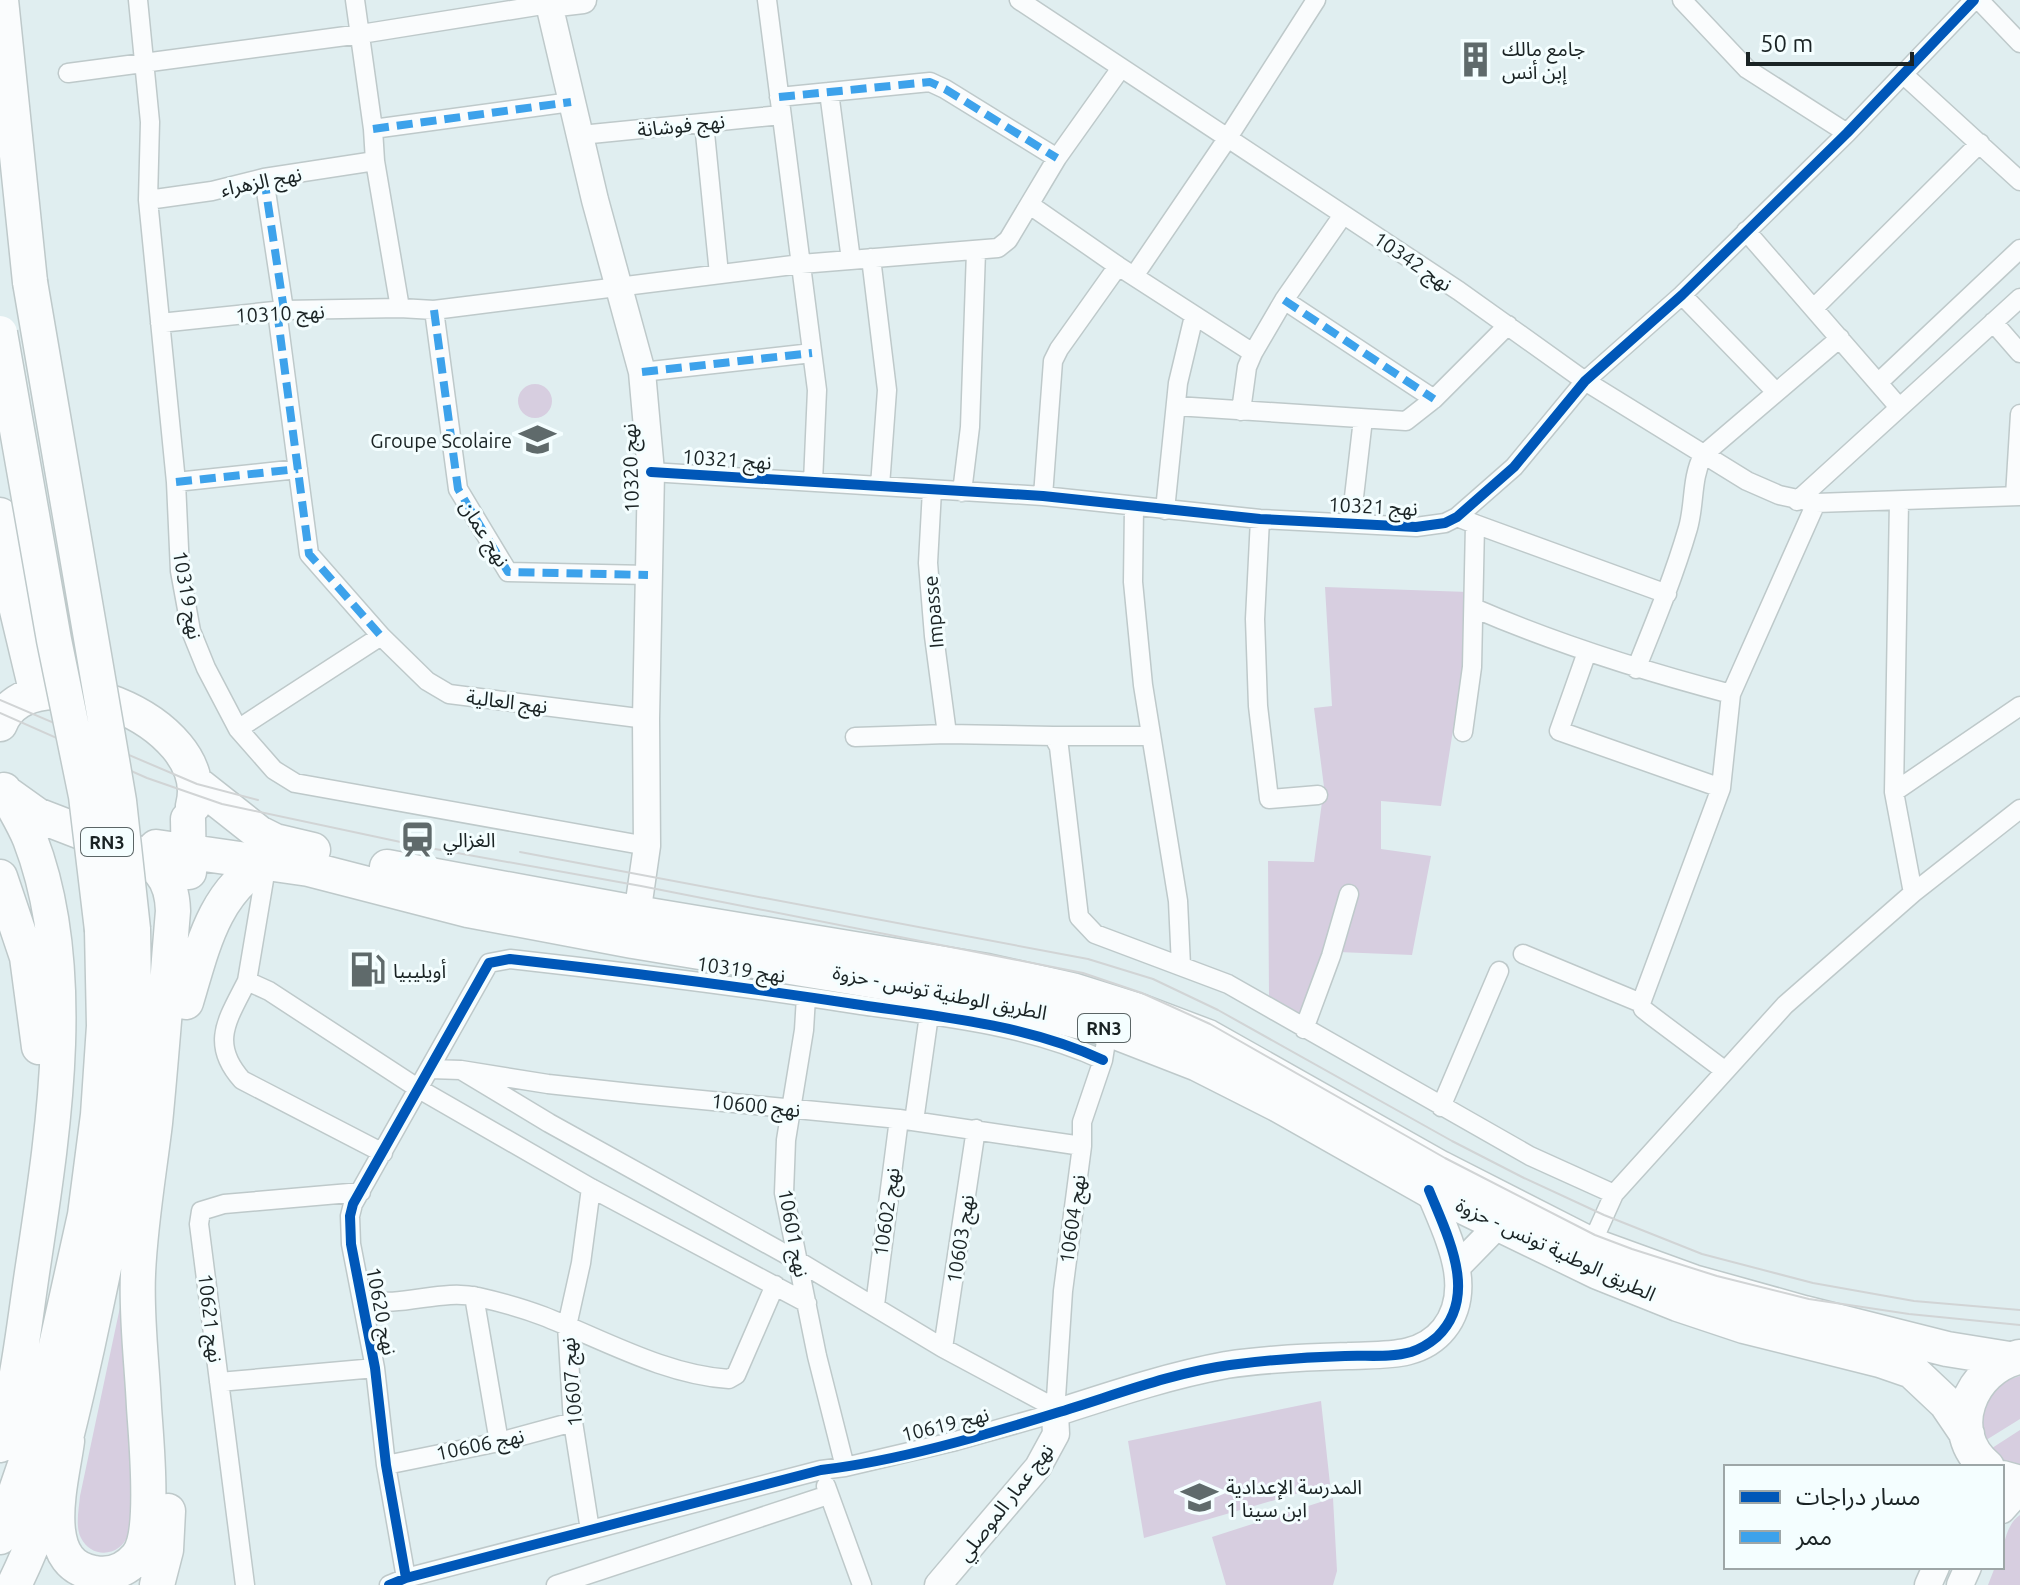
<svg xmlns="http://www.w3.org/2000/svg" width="2020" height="1585" font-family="Ubuntu,'Noto Sans Arabic',sans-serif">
  <rect width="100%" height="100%" fill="#e0eef0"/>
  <path fill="#d7cee0" d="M518 401a17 17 0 1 1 34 0a17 17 0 1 1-34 0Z
    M1325 587 1468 592 1463 667 1441 806 1381 801V849L1431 856 1412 955 1338 952 1317 1024 1269 996 1268 861 1314 862 1324 787 1314 708 1332 706Z
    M123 1293C125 1340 128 1388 130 1435 132 1467 138 1503 128 1534 122 1556 92 1560 81 1538 75 1527 79 1508 80 1496Z
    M2020 1376V1419L1983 1442 1979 1410 1999 1383Z
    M1321 1401 1330 1484 1144 1538 1128 1441Z
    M2020 1430V1466L2003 1461 1989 1450Z
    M1333 1498 1337 1571 1333 1585H1226L1212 1537Z
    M2020 1515V1585H1988L1995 1567H2002C2002 1550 2005 1525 2020 1515Z"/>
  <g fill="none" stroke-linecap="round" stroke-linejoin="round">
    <defs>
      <path id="street" d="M138 0 150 122 148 200 176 482 180 571 191 631 206 668 238 729 274 770 295 783 647 846
        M355 0 373 129 375 161 400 308 434 310 801 264 998 248 1008 240 1057 158 1121 68
        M767 0 817 390 813 482
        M1019 0 1459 291 1585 381 1747 481 1779 495 1816 503 2020 496
        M1682 0 1747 69 1847 133
        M1979 0 2020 43
        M68 73 361 34 549 4 548 0
        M1904 75 2020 181
        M829 92 851 260
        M779 97 930 82 945 89 1057 158
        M704 123 719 274
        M373 129 571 102
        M581 135 781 115
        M264 178 284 310
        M148 200 212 191 264 178 375 161
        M1030 205 1118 266 1253 353
        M1746 231 1898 406
        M871 258 887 390 880 486
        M1134 276 1227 139 1316 0
        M1682 295 1776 392
        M1284 300 1434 399
        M1814 308 1980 143
        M434 310 458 489 508 572 648 575
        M277 311 309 554 381 636
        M1993 322 2020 353
        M160 323 284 310 400 308
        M642 372 812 353
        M1879 382 2020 249
        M1176 406 1406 421 1434 399 1508 325
        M1241 411 1247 367 1253 353 1284 300 1343 215
        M651 472 1043 496 1260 519 1416 527 1445 523 1457 517 1514 467 1585 381 1682 295 1847 133 1974 0
        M176 482 298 469
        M932 490 928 563 934 636 947 734
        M962 492 970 427 976 251
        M1043 496 1053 361 1059 349 1118 266
        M2015 496 2020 414
        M1797 501 2020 298
        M1899 501 1894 792 1913 893
        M1134 507 1133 582 1143 685 1178 901 1181 966
        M1165 510 1178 383 1194 316
        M1457 517 1475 524 1472 667 1463 732
        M1260 519 1255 619 1258 706 1269 799 1318 795
        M1351 523 1363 419
        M1475 524 1667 594
        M1474 608C1557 644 1643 671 1731 694
        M1587 652 1559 731 1721 788
        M1636 669C1655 622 1674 576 1688 528 1695 503 1691 479 1703 455L1840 338
        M238 729 381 636 427 681 449 694 646 719
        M1053 736H1150
        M855 737 947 734 1053 736 1059 747 1079 917 1095 934 1228 984 1530 1156 1614 1194
        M1894 792 2020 706
        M267 862 247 981 269 991 419 1089 591 1188 807 1303
        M1523 954 1641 1003
        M247 981C228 1019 209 1043 242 1080L383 1153
        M806 997 804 1030 786 1140 784 1193 817 1356 845 1467
        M1304 1029 1331 956 1349 894
        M430 1069 461 1070 548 1084 640 1094 899 1119 1082 1146
        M461 1070 549 1123 798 1261 943 1348 1055 1408
        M1724 1070 1652 1016 1643 1009 1641 1003 1721 788 1731 694 1816 503
        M1441 1107 1499 971
        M914 1121 929 1015
        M1591 1245 1614 1194 1785 1005 1913 893 2020 809
        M474 1296 499 1442
        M363 1299C402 1309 440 1288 478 1297 500 1302 522 1308 543 1316 602 1339 665 1375 729 1379L736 1375 775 1285
        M875 1305 899 1119
        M943 1348 976 1129
        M219 1382 375 1368
        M386 1465 499 1442 573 1422
        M826 1486 862 1585
        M590 1530 573 1422 567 1326 581 1263 591 1188
        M406 1578 386 1465 375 1368 351 1244 350 1216 353 1204 489 963 510 959C627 972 744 987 861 1005 943 1017 1027 1025 1103 1060
        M245 1585 199 1224 201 1211 224 1204 361 1192
        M389 1585 406 1578 821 1470 845 1467 956 1441 1055 1413 1063 1291 1082 1146V1122L1103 1060 1108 1029
        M556 1585 828 1495"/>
      <path id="secondary" d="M583 0 549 4 595 200 642 372 651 472 646 719 647 846 635 929
        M1457 1267 1498 1225
        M2002 1510 2020 1490
        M938 1585 1038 1467 1056 1434 1055 1413C1111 1395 1167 1376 1226 1365 1266 1359 1308 1357 1348 1356 1382 1354 1420 1359 1444 1329 1477 1287 1445 1232 1429 1190
        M1928 1585 1936 1567
        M1960 1585 1968 1567"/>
      <path id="highway" d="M1 0 30 282
        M0 515 15 602 37 694
        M0 724C29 648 216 720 193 806
        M197 784 259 833 275 841 313 850
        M9 795 37 815 107 842H117
        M188 819 189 872
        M156 847 309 869 468 910 633 941 1004 1002 1108 1029 1198 1064 1277 1104 1429 1190 1598 1272 1678 1304 1744 1326 1880 1360 1912 1371 1946 1403 1967 1434
        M387 867 636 913 987 971 1072 990 1142 1012 1208 1037 1440 1168 1591 1245 1693 1282 1804 1313 1947 1349 2009 1359
        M0 877 27 957 39 1047
        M186 1002C202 949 214 889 267 862
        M67 1441C62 1480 37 1564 94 1573 110 1576 126 1570 137 1557 156 1534 146 1439 144 1407 142 1363 136 1318 138 1274 140 1224 149 1173 155 1123 162 1052 167 982 173 911 172 873 155 864 125 847
        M0 1445C18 1388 24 1325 33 1266 53 1133 80 968 30 839 23 822 13 806 4 790
        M1987 1467C1944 1432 1970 1368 2019 1357
        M2002 1478 2020 1483
        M0 1537 38 1427 85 1215 98 1115 104 1026 102 930
        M14 1585C51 1511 69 1429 87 1348 103 1273 120 1199 128 1122 136 1058 134 993 133 929
        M157 1585 166 1550 168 1511"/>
    </defs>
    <use href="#street" stroke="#bec9ca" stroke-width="21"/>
    <use href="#secondary" stroke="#bec9ca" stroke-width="29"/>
    <use href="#highway" stroke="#bec9ca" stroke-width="37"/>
    <use href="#street" stroke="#fafcfd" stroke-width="18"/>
    <use href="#secondary" stroke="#fafcfd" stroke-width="26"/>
    <use href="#highway" stroke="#fafcfd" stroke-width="34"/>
    <path stroke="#d1d4d5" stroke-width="2" d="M0 700 197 784 258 800
      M0 713 147 778 222 804 424 847 641 886 1083 973 1142 993 1210 1024 1445 1158 1595 1235 1632 1249 1717 1276 1809 1299 1909 1314 2020 1325
      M520 852 1088 959 1153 979 1218 1010 1452 1141 1524 1178 1604 1215 1702 1254 1813 1283 1914 1301 2020 1310"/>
    <defs>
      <path id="highway-bridge" d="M30 282 119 801 133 929
        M0 333 54 640 86 796 102 930"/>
    </defs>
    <use href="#highway-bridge" stroke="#bec9ca" stroke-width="37" stroke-linecap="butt"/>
    <use href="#highway-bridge" stroke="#fafcfd" stroke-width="34"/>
    <path stroke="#3da2eb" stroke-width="8" stroke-dasharray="16 8" stroke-linecap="butt" d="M779 97 930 82 945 89 1057 158
      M373 129 571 102
      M264 178 284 310
      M1284 300 1434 399
      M434 310 458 489 508 572 648 575
      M277 311 309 554 381 636
      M642 372 812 353
      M176 482 298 469"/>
    <defs>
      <path id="cycleway" d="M651 472 1043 496 1260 519 1416 527 1445 523 1457 517 1514 467 1585 381 1682 295 1847 133 1974 0
        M406 1578 386 1465 375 1368 351 1244 350 1216 353 1204 489 963 510 959C627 972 744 987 861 1005 943 1017 1027 1025 1103 1060
        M389 1585 406 1578 821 1470C897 1461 982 1436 1056 1413 1113 1396 1170 1373 1230 1365 1268 1360 1307 1357 1345 1356 1366 1355 1391 1358 1411 1352 1420 1349 1430 1343 1437 1337 1480 1296 1447 1235 1429 1190"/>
    </defs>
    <use href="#cycleway" stroke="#f4feff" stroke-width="15"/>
    <use href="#cycleway" stroke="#0057b8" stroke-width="10"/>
  </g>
  <defs>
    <symbol id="building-bare" viewBox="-9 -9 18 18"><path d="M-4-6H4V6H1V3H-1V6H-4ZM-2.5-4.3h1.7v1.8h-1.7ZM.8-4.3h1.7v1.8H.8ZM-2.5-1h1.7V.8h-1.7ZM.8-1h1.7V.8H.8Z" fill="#5f6a6b" stroke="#f4feff" stroke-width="2.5" paint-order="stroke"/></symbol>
    <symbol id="school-bare" viewBox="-9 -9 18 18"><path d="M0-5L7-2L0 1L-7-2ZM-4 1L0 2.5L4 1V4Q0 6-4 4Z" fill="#5f6a6b" stroke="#f4feff" stroke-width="2.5" paint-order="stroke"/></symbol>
    <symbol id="station-bare" viewBox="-9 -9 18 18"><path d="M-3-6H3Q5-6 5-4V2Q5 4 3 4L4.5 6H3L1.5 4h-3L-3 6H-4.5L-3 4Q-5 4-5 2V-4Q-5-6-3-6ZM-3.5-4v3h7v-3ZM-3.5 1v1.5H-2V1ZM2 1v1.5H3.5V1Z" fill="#5f6a6b" stroke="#f4feff" stroke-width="2.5" paint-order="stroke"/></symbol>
    <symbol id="fuel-bare" viewBox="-9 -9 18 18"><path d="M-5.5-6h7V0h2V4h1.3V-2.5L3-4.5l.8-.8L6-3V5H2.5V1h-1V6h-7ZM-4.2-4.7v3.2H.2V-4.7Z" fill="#5f6a6b" stroke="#f4feff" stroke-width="2.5" paint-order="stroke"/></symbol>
  </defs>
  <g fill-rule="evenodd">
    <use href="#building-bare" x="1450" y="34" width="51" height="51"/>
    <use href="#school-bare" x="512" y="414" width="51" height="51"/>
    <use href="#station-bare" x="392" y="814" width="51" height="51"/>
    <use href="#fuel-bare" x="342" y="944" width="51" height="51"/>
    <use href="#school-bare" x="1174" y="1472" width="51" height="51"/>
  </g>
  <g text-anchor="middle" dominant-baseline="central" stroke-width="6" stroke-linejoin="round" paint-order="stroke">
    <g fill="#f4feff" stroke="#5b6566" stroke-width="2">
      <rect x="81" y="828" width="52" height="28" rx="6"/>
      <rect x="1078" y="1014" width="52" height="28" rx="6"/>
    </g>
    <g font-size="18" font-weight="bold" fill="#1a2324">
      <text x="107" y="842">RN3</text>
      <text x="1104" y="1028">RN3</text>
    </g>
    <g font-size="20" fill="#1a2324" stroke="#f4feff" text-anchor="start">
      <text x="1502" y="48">جامع مالك<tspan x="1502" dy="23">إبن أنس</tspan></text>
      <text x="512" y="440" text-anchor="end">Groupe Scolaire</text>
      <text x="443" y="839">الغزالي</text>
      <text x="393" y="970">أويليبيا</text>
      <text x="1226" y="1486">المدرسة الإعدادية<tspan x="1226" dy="23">ابن سينا 1</tspan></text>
    </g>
    <g font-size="20" fill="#1a2324" stroke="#f4feff">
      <text transform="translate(681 125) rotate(-6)">نهج فوشانة</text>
      <text transform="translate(261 181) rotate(-11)">نهج الزهراء</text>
      <text transform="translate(1413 261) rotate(34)">نهج 10342</text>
      <text transform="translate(280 313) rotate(-3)">نهج 10310</text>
      <text transform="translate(727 459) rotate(4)">نهج 10321</text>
      <text transform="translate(630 468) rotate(-92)">نهج 10320</text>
      <text transform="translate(1373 506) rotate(3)">نهج 10321</text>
      <text transform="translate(485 533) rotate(58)">نهج عمان</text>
      <text transform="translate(188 595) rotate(80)">نهج 10319</text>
      <text transform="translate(933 612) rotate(-95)">Impasse</text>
      <text transform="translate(507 701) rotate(7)">نهج العالية</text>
      <text transform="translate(741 969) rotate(8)">نهج 10319</text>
      <text transform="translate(940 992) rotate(11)">الطريق الوطنية تونس - حزوة</text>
      <text transform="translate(756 1105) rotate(6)">نهج 10600</text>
      <text transform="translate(886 1212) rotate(-82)">نهج 10602</text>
      <text transform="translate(1072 1219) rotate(-82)">نهج 10604</text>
      <text transform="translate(794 1233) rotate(79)">نهج 10601</text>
      <text transform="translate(960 1239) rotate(-81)">نهج 10603</text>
      <text transform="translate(1556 1249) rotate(25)">الطريق الوطنية تونس - حزوة</text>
      <text transform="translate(382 1311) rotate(79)">نهج 10620</text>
      <text transform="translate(211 1318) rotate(83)">نهج 10621</text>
      <text transform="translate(571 1382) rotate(-95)">نهج 10607</text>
      <text transform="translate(945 1424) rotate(-14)">نهج 10619</text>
      <text transform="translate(480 1444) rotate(-12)">نهج 10606</text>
      <text transform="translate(1005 1502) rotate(-52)">نهج عمار الموصلي</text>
    </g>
  </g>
  <rect x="1724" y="1465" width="280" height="104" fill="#f4feff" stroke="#9da6a7" stroke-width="2"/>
  <rect x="1740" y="1491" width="40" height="12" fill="#0057b8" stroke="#9da6a7" stroke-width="2"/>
  <text x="1796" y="1505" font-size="24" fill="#1a2324">مسار دراجات</text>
  <rect x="1740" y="1531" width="40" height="12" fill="#3da2eb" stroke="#9da6a7" stroke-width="2"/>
  <text x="1796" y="1545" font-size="24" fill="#1a2324">ممر</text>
  <path d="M1748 52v12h164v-12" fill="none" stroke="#1a2324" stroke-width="4"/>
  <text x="1760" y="52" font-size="24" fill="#1a2324" stroke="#f4feff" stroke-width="6" paint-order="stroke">50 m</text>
</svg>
